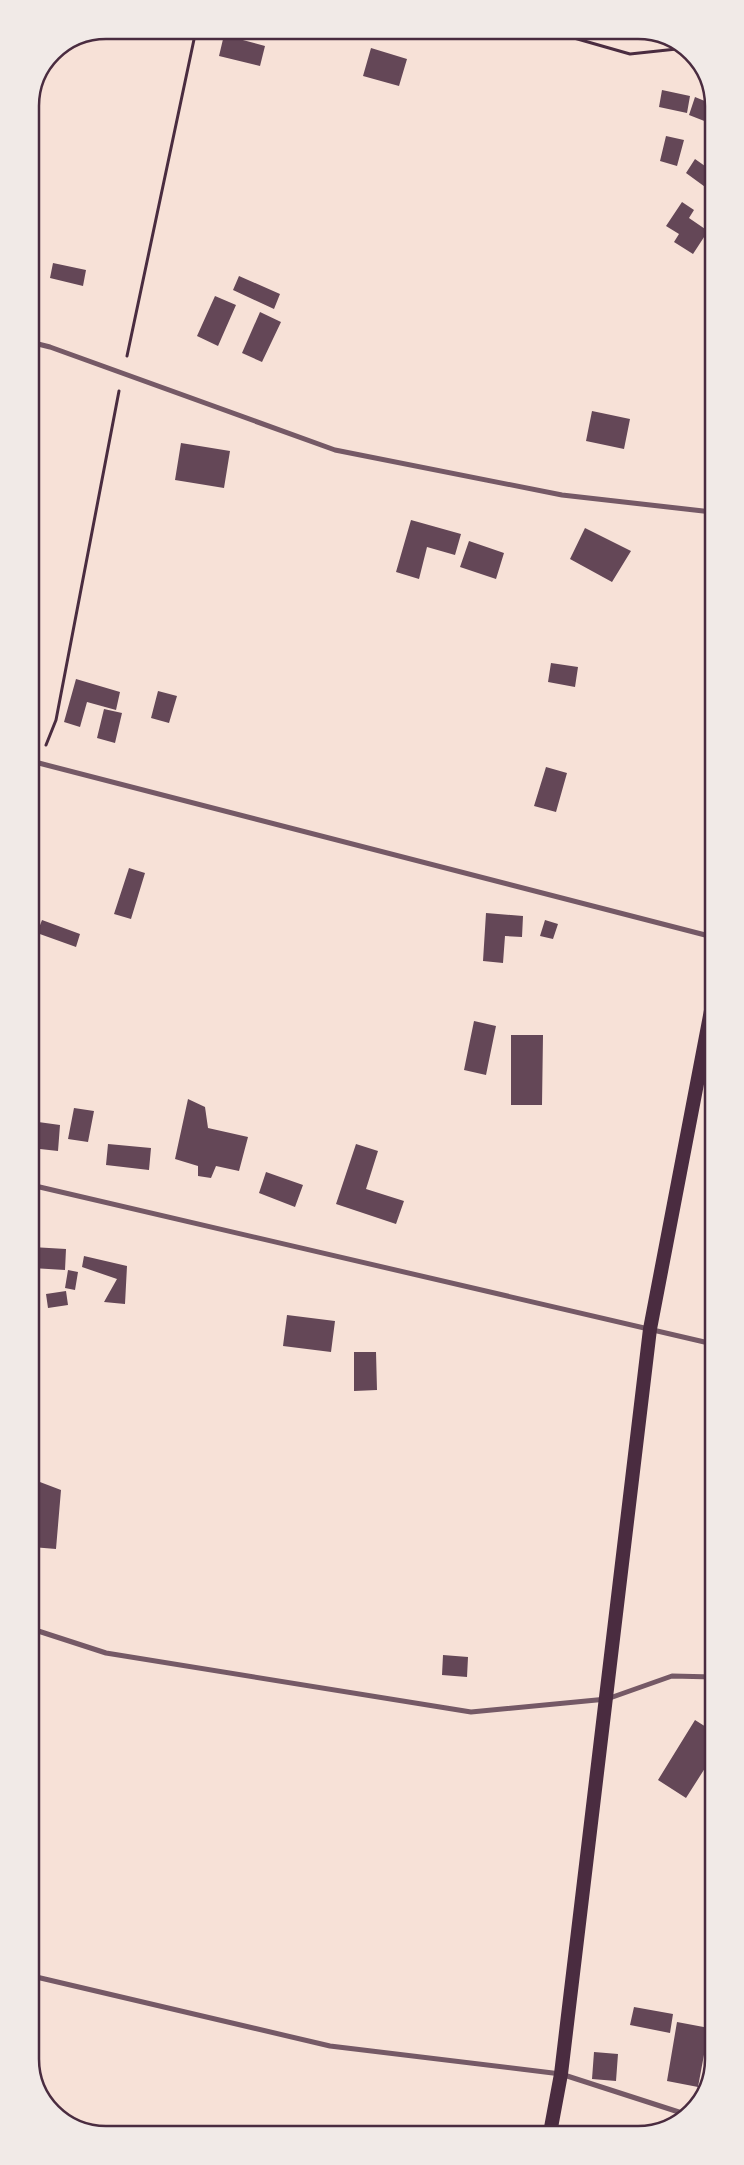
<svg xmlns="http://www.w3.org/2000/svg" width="744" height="2165" font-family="'Golos Text',sans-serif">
  <rect width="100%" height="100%" fill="#f7e1d7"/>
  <path fill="#644757" d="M142 30H158L157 37 141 35Z
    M224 35 265 46 260 66 219 56Z
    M371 48 407 59 399 86 363 76Z
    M662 90 690 96 687 113 659 107Z
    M695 97 712 104V124L689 115Z
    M666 136 684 140 677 166 660 161Z
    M695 159 712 171V192L686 173Z
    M682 202 694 210 689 218 708 231 693 254 674 242 679 234 666 226Z
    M30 254 34 255 31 270H30Z
    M53 263 86 270 83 286 50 278Z
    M239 276 280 294 274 309 233 290Z
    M215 296 236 305 218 346 197 336Z
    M260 312 281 322 262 362 242 353Z
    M592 411 630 419 624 449 586 441Z
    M181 443 230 451 224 488 175 480Z
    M411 520 461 534 455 555 427 547 419 579 396 572Z
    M585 528 631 551 612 582 570 559Z
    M469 541 504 553 496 579 460 567Z
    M551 663 578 667 575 687 548 682Z
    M76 679 120 692 116 710 87 702 80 727 64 722Z
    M158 691 177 696 169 723 151 718Z
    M104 709 122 713 115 743 97 738Z
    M546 767 567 773 556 812 534 806Z
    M129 868 145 873 131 919 114 914Z
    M486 913 523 916 522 937 505 936 503 963 483 961Z
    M42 920 80 934 76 947 37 933Z
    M545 920 558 924 553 939 540 936Z
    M474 1021 496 1026 486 1075 464 1070Z
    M511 1035H543L542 1105H511Z
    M188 1099 205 1107 208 1128 248 1137 239 1171 216 1166 211 1178 198 1176V1166L175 1159Z
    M74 1108 94 1111 88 1142 68 1139Z
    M31 1121 60 1125 58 1151 31 1148Z
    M108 1144 151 1148 149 1170 106 1165Z
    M356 1144 378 1151 366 1189 404 1201 396 1224 336 1204Z
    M266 1172 303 1185 295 1207 259 1193Z
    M32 1247 66 1249 65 1270 32 1268Z
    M84 1256 127 1266 125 1304 104 1302 117 1279 82 1267Z
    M68 1270 78 1272 75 1290 65 1288Z
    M66 1291 68 1305 48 1308 46 1294Z
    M287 1315 335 1321 331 1352 283 1346Z
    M354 1352H376L377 1390 354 1391Z
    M32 1479 61 1490 56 1549 32 1547Z
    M443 1655 468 1657 467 1677 442 1675Z
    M695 1720 714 1732V1754L686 1798 658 1780Z
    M634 2007 673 2014 670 2033 630 2025Z
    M677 2022 709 2028 698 2087 667 2081Z
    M594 2052 618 2054 616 2081 592 2079Z"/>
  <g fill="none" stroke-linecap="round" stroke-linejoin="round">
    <path stroke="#4a2c40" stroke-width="3" d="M546 30 630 54 686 48
      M127 356 196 30
      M46 745 56 720 119 391"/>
    <path stroke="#755966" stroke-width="5" d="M30 342 50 347 335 450 562 495 712 512
      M31 761 713 937
      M31 1185 713 1344
      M32 1629 106 1653 471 1712 607 1699 672 1676 714 1677
      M32 1976 330 2046 561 2074 685 2114"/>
    <path stroke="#4a2c40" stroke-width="14" d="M550 2133 561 2074 650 1329 713 1000"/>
  </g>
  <path d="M0 0H744V2165H0ZM106 39H638A67 67 0 0 1 705 106V2059A67 67 0 0 1 638 2126H106A67 67 0 0 1 39 2059V106A67 67 0 0 1 106 39Z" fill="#f1eae7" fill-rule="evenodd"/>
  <path fill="none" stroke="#4a2c40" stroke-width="2.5" d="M106 39H638A67 67 0 0 1 705 106V2059A67 67 0 0 1 638 2126H106A67 67 0 0 1 39 2059V106A67 67 0 0 1 106 39Z"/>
</svg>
